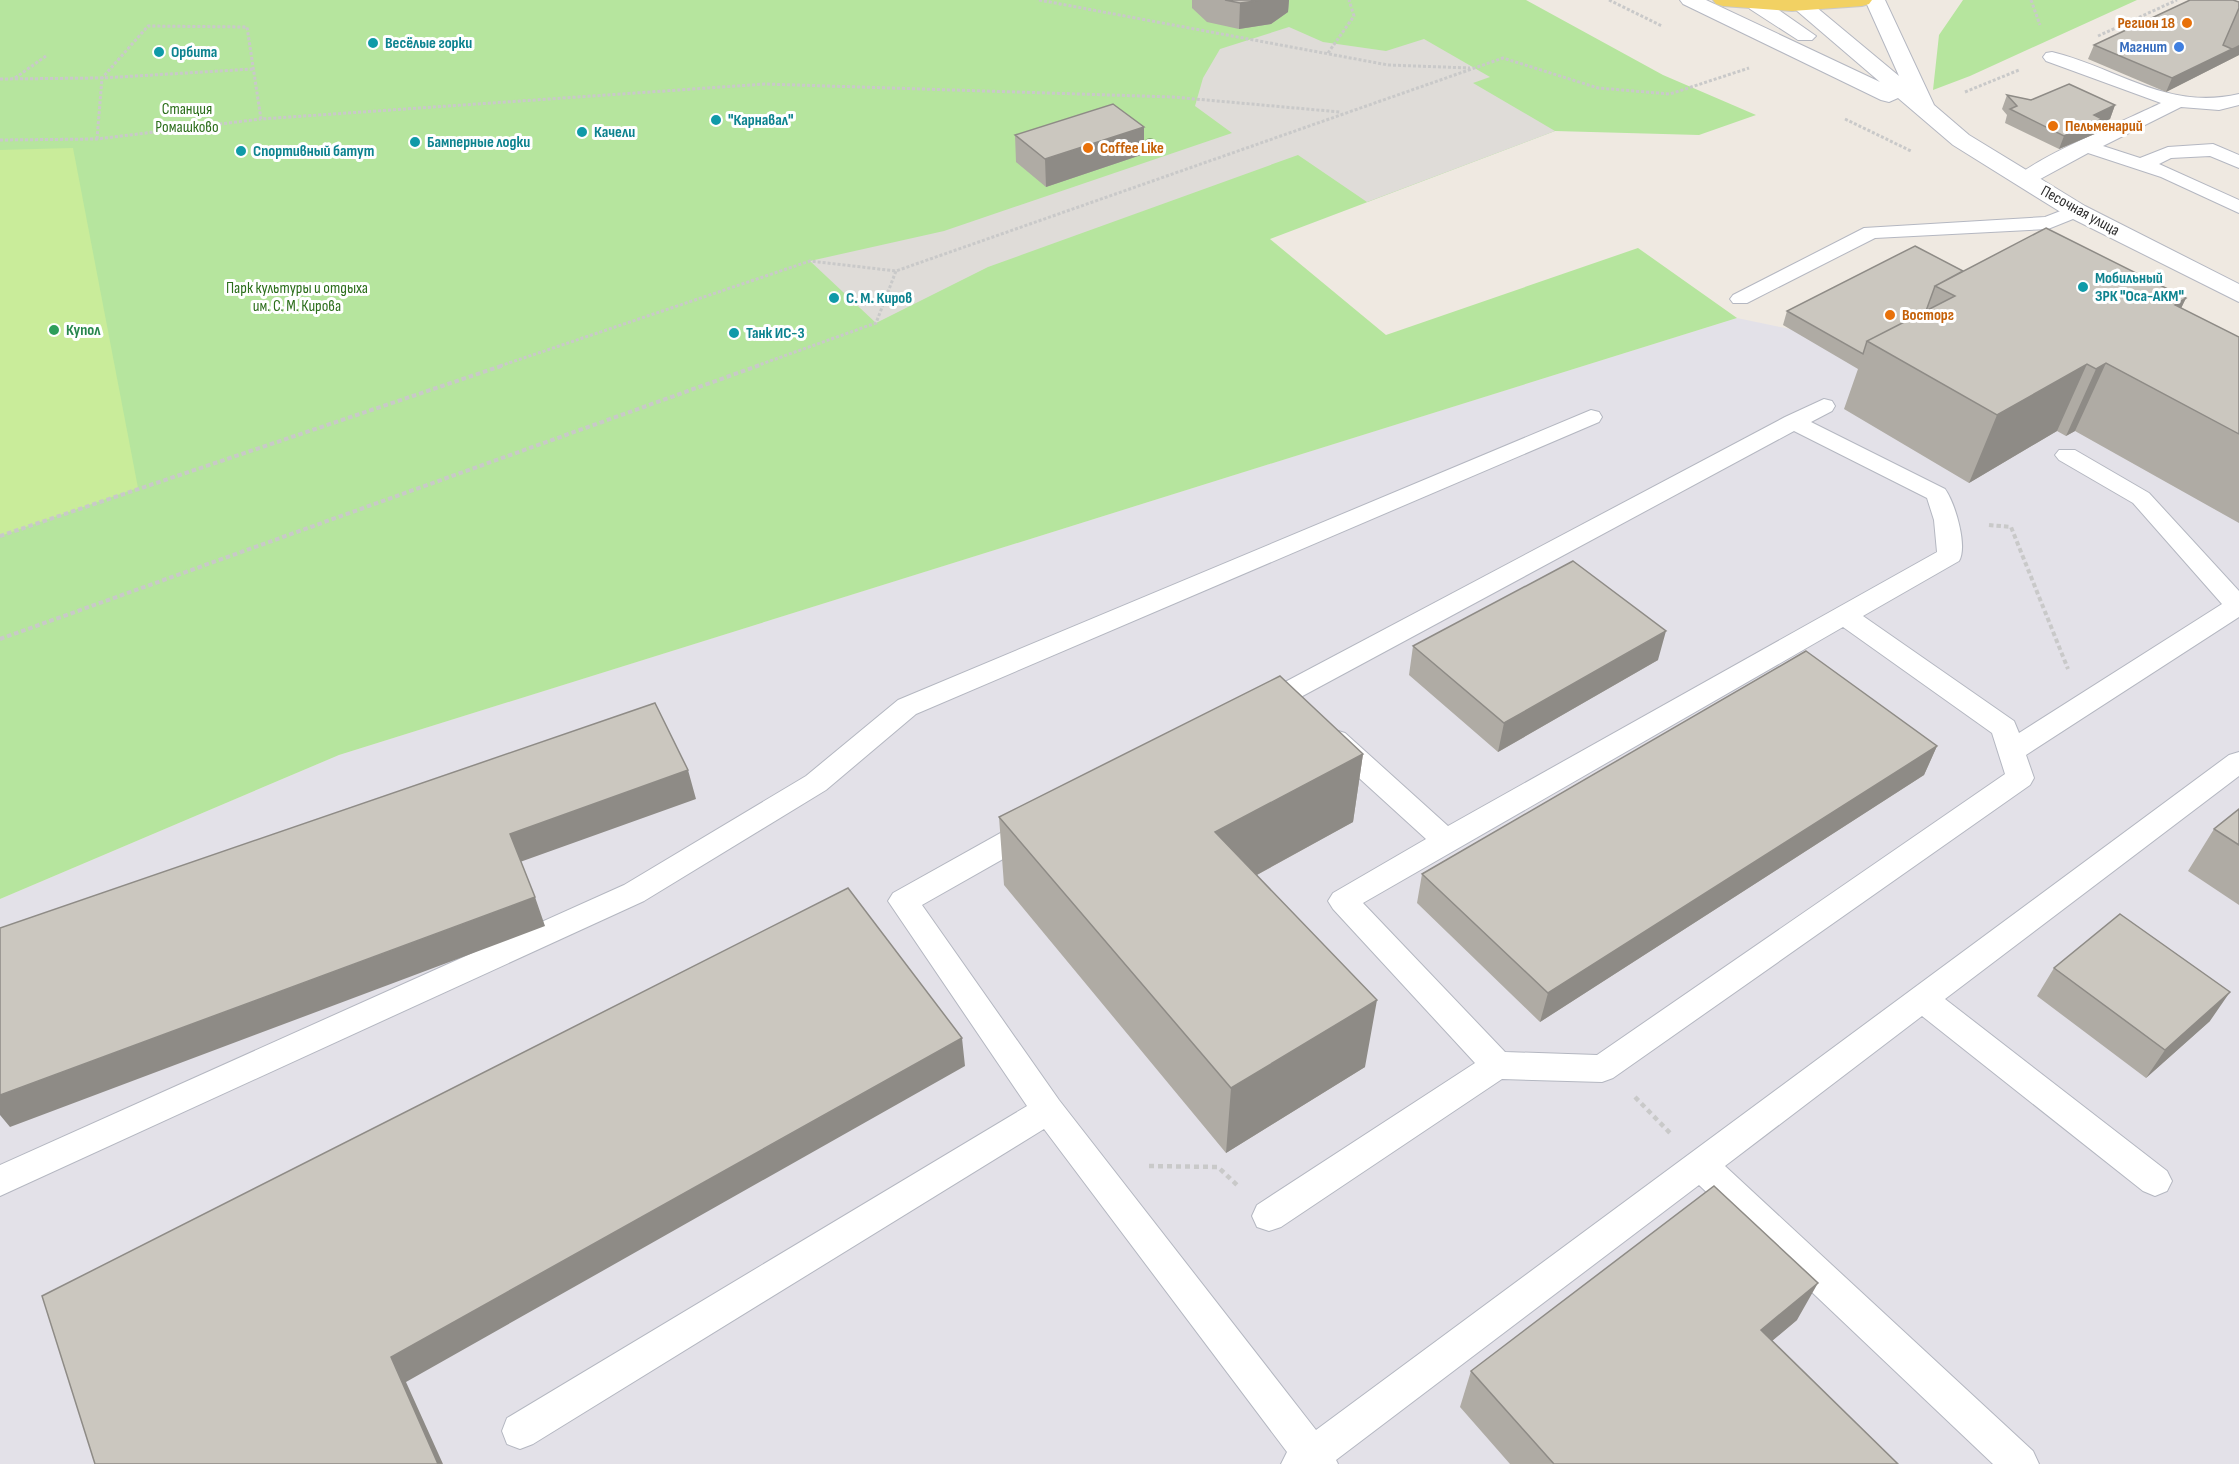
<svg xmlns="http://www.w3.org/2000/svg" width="2239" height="1464" font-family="'Sofia Sans Condensed',sans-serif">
  <rect width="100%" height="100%" fill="#efe9e1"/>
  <path fill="#e3e1e8" d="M1737 318 2239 423V1464H0V899L339 755Z"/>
  <path fill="#b6e59e" d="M0 0H1526L1663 75 1756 115 1699 135 1555 131 1270 239 1386 335 1638 248 1737 318 339 755 0 899Z
    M1963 0H2137L1970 76 1933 90 1939 35Z"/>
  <path fill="#c9ec9a" d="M73 148 138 488 0 536V150Z"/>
  <path fill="#dfdcd8" d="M1289 27 1323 42 1386 51 1424 39 1490 77 1473 83 1555 131 1367 202 1298 155 988 267 876 323 810 261 944 231 1232 133 1195 106 1203 78 1220 49Z"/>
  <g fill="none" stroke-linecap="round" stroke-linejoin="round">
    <defs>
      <path id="service" d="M2052 52C2118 68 2167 111 2239 94V105L2219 110 2181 107 2103 146 2140 158 2168 147 2213 144 2239 155V168L2210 156 2171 158 2159 164 2239 200V213L2161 177 2088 153 2031 184H2017L2014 180C2027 161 2135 116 2161 103L2046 61 2043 57 2046 53Z
        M2076 205 2083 207 2086 211 2083 215 2048 229 1875 238 1747 303H1733L1730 299 1733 295 1864 228 2045 217Z
        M1824 399 1832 401 1835 406 1832 411 1811 422 1945 489C1955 503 1968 546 1959 561L1863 616 2014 721 2019 733 2222 604 2133 503 2059 460 2055 455 2059 450H2075L2149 493 2239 591V617L2026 755 2034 778 2030 785 1613 1078 1602 1082 1502 1079 1281 1227 1269 1231 1257 1227 1252 1216 1257 1205 1475 1063 1333 909 1328 901 1333 893 1426 839 1325 747 1321 740 1325 733 1335 730 1345 733 1448 826 1937 552 1934 520 1927 498 1794 431 1271 713 1262 715 1253 713 1249 706 1253 699 1785 417ZM1843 627 1992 733 2005 774 1597 1055 1505 1052 1363 903Z
        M1591 410 1599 412 1602 417 1599 422 916 714 826 790 644 901 0 1196V1165L624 885 806 776 898 700Z
        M2239 752V776L1945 999 2167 1171 2172 1181 2167 1191 2155 1196 2143 1191 1922 1016 1725 1166 2033 1451 2039 1464H1993L1699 1185 1336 1460 1338 1464H1281L1287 1452 1044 1129 533 1444 520 1449 507 1444 502 1431 507 1418 1027 1106 888 901 893 893 1022 821 1032 818 1042 821 1046 829 1042 837 922 905 1059 1100 1316 1430 2229 755Z"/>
      <path id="minor" d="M1680 0H1706L1880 82 1796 10 1781 4 1778 0 1810 2 1899 76 1865 0H1885L1934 105 1969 135 2085 206 2239 284V302L2067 216 1953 145 1898 98 1889 102 1881 100 1683 4Z
        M1750 0H1772L1770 4 1816 36 1812 40H1798L1750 9 1747 5Z"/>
      <path id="primary" d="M1713 0H1872L1869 4 1862 6 1792 11 1723 6 1716 4Z"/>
    </defs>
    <use href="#service" stroke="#b4b7c1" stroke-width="2"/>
    <use href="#minor" stroke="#b4b7c1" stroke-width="2"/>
    <use href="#primary" stroke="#c9c9c9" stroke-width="2"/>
    <path stroke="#c9c9c9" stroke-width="3" stroke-dasharray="3 2" stroke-linecap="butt" d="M1039 0 1388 65 1470 68
      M1609 0 1662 26
      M2031 0 2040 25
      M2098 36 2177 0
      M1328 53 1354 16 1349 0
      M15 78 46 56
      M0 79 102 78 253 69
      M1965 92 2019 70
      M1845 119 1911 151
      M97 139 102 78 148 26 247 27 261 119 765 84 1173 97 1340 112
      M0 140 97 139 261 119
      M500 366 810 261 896 271 1503 58 1598 88 1670 94 1749 68
      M756 366 876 323 896 271"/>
    <path stroke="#c9c9c9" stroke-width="4" stroke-dasharray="4.5 3" stroke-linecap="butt" d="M1989 525 2011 527 2068 669
      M0 536 504 365
      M0 639 760 365"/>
    <path stroke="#c9c9c9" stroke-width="4.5" stroke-dasharray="5 4" stroke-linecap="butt" d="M1635 1097 1670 1133
      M1149 1166 1218 1167 1238 1186"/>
    <use href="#service" fill="#fff" fill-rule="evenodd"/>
    <use href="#minor" fill="#fff" fill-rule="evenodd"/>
    <use href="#primary" fill="#f2d163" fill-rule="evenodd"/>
  </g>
  <circle fill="#84a574" cx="1150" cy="144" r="6"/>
  <path fill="#afaba4" d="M1192 0H1289L1288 12 1271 24 1239 29 1207 22 1192 8Z
    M2239 2V55L2166 92 2088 59 2094 45Z
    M2007 95 2031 100 2115 105 2110 119 2101 123 2097 133 2059 149 2005 123 2007 115 2002 109Z
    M1015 135 1144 154 1046 187 1016 162Z
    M1963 271 2186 298 2181 308 2239 337V523L2075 431 2066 436 2057 431 1969 483 1844 409 1858 369 1783 325 1787 311Z
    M1413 646 1658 660 1498 752 1409 675Z
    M1937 746 1924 775 1540 1022 1417 903 1422 874Z
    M1363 754 1353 822 1257 875 1365 1067 1226 1153 1004 885 999 817Z
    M2239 809V905L2188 871 2214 829Z
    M2054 968 2210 1021 2146 1078 2037 996Z
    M1797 1320 1772 1341 1898 1464H1510L1460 1407 1471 1371Z"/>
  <path fill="#8e8b86" d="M1263 0H1289L1288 12 1271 24 1239 29 1240 3Z
    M2239 45V55L2166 92 2172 78Z
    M2115 105 2110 119 2101 123 2097 133 2059 149 2064 136 2094 115Z
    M1144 127V154L1046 187 1045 159Z
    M2186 298 2154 365 2175 305Z
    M2106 363 2075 431 2066 436 2096 369Z
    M2087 364 2057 431 1969 483 1997 415Z
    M1666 631 1658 660 1498 752 1504 723Z
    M1937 746 1924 775 1540 1022 1548 993Z
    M1363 754 1353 822 1211 900 1215 832Z
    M688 770 696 799 520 862 510 834Z
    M535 897 545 926 10 1127 0 1115V1095Z
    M2230 992 2210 1021 2146 1078 2165 1050Z
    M1377 1000 1365 1067 1226 1153 1231 1088Z
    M962 1038 965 1066 406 1382 443 1464H438L391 1357Z
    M1818 1283 1797 1320 1742 1366 1761 1330Z"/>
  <path fill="#cbc7bf" stroke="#8e8b86" stroke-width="1.5" d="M1225 0H1263L1240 3Z
    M2190 0H2233L2239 2V8L2223 45 2232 49 2172 78 2094 45Z
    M2069 84 2115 105 2094 115 2102 119 2064 136 2010 109 2017 106 2007 95 2031 100Z
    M1113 104 1144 127 1045 159 1015 135Z
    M2046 228 2186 298 2175 305 2239 337V434L2106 363 2096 369 2087 364 1997 415 1867 341 1955 296 1935 286Z
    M1915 246 1963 271 1935 286 1926 311 1867 341 1863 354 1787 311Z
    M1573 561 1666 631 1504 723 1413 646Z
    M1806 651 1937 746 1548 993 1422 874Z
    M1280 676 1363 754 1215 832 1377 1000 1231 1088 999 817Z
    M655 703 688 770 510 834 535 897 0 1095V928Z
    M2239 809V845L2214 829Z
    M848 888 962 1038 391 1357 438 1464H95L42 1296Z
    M2120 914 2230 992 2165 1050 2054 968Z
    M1714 1186 1818 1283 1761 1330 1898 1464H1554L1471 1371Z"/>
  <g fill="#e8710a" stroke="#fff" stroke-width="2">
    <circle cx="2187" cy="23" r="6"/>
    <circle cx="2053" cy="126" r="6"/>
    <circle cx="1088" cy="148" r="6"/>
    <circle cx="1890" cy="315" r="6"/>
  </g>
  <g fill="#0f9aa8" stroke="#fff" stroke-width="2">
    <circle cx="373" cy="43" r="6"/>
    <circle cx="159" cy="52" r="6"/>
    <circle cx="716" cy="120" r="6"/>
    <circle cx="582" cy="132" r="6"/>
    <circle cx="415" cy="142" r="6"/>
    <circle cx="241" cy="151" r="6"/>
    <circle cx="2083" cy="287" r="6"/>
    <circle cx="834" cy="298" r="6"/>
    <circle cx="734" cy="333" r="6"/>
  </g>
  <circle fill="#3f7fe0" stroke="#fff" stroke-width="2" cx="2179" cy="47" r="6"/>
  <circle fill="#2e9e5b" stroke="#fff" stroke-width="2" cx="54" cy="330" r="6"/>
  <g text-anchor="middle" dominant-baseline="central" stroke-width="6" stroke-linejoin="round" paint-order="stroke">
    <g font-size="16" font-weight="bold" fill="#c56008" stroke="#fff" text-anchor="start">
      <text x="2175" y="23" text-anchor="end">Регион 18</text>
      <text x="2065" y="126">Пельменарий</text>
      <text x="1100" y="148">Coffee Like</text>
      <text x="1902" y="315">Восторг</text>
    </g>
    <g font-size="16" font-weight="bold" fill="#0d838f" stroke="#fff" text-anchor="start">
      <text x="385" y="43">Весёлые горки</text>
      <text x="171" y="52">Орбита</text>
      <text x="728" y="120">"Карнавал"</text>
      <text x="594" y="132">Качели</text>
      <text x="427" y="142">Бамперные лодки</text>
      <text x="253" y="151">Спортивный батут</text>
      <text x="2095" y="278">Мобильный<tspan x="2095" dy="18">ЗРК "Оса-АКМ"</tspan></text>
      <text x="846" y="298">С. М. Киров</text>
      <text x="746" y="333">Танк ИС-3</text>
    </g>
    <g font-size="16" font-weight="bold" fill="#366cbe" stroke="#fff" text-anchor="end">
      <text x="2167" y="47">Магнит</text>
    </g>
    <g font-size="16" fill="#2c6e1b" stroke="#fff">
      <text x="187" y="109">Станция<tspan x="187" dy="18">Ромашково</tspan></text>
      <text x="297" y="288">Парк культуры и отдыха<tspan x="297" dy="18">им. С. М. Кирова</tspan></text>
    </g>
    <g font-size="16" fill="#2e2e2e" stroke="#fff">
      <text transform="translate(2080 211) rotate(29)">Песочная улица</text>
    </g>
    <g font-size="16" font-weight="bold" fill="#27864d" stroke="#fff" text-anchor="start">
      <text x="66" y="330">Купол</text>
    </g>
  </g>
</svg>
